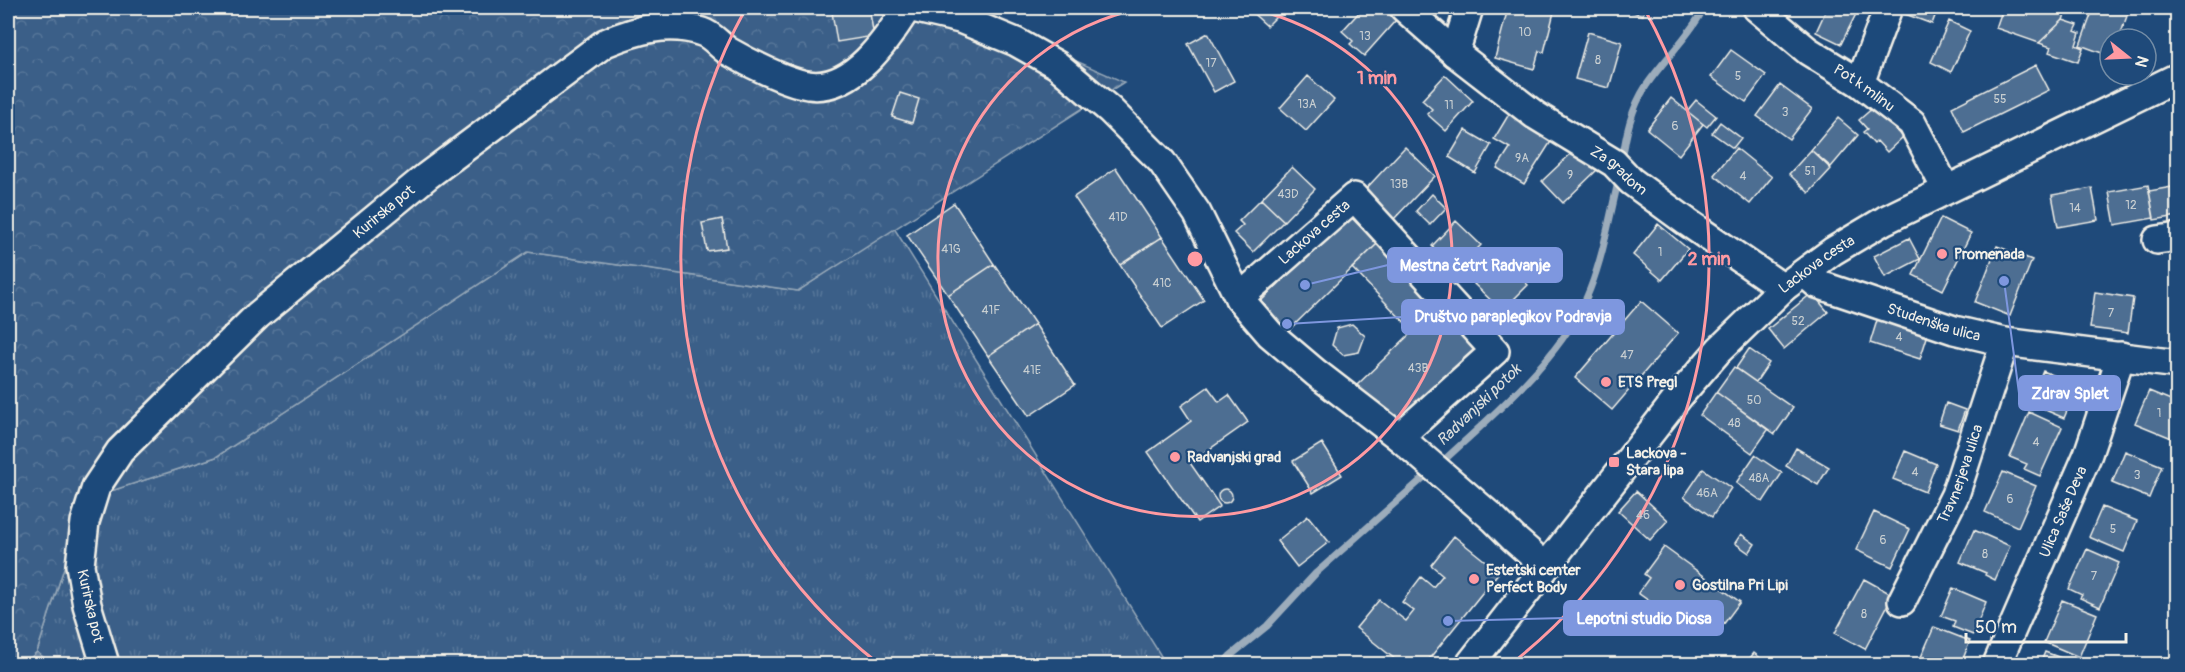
<svg xmlns="http://www.w3.org/2000/svg" width="2185" height="672" font-family="Pangolin,sans-serif">
  <defs>
    <pattern id="grass-tufts" width="24" height="20" patternUnits="userSpaceOnUse" patternTransform="scale(1.5)"><rect width="24" height="20" fill="#3a5f88"/><path d="M3 7l-1-3M5 7V3M7 7l1-3M15 17l-1-3M17 17v-4M19 17l1-3" fill="none" stroke="#577699"/></pattern>
    <pattern id="forest-crowns" width="20" height="18" patternUnits="userSpaceOnUse" patternTransform="scale(1.5)"><rect width="20" height="18" fill="#3a5f88"/><path d="M2 6a3 3 0 1 1 6 0M12 15a3 3 0 1 1 6 0" fill="none" stroke="#577699"/></pattern>
  </defs>
  <rect width="100%" height="100%" fill="#1f4a7a"/>
  <filter id="ink" filterUnits="userSpaceOnUse"><feTurbulence type="fractalNoise" baseFrequency=".0167" numOctaves="2"/><feDisplacementMap in="SourceGraphic" scale="12" xChannelSelector="R" yChannelSelector="G"/><feConvolveMatrix kernelMatrix="1 2 1 2 8 2 1 2 1" color-interpolation-filters="sRGB"/></filter>
  <g filter="url(#ink)">
    <path fill="url(#grass-tufts)" stroke="#97a8b8" stroke-width="1.5" d="M894 228 1166 664H51L37 652 86 499 216 457 528 252 798 291Z"/>
    <path fill="url(#forest-crowns)" stroke="#97a8b8" stroke-width="1.5" d="M8 8H956L1124 82 798 291 528 252 216 457 86 499 37 652 24 664H8Z"/>
    <path fill="#627e9d" stroke="#9cacbb" stroke-width="1.5" d="M37 652 51 664H24Z"/>
    <g fill="none" stroke-linecap="round" stroke-linejoin="round">
      <path stroke="#9cacbb" stroke-width="7" d="M1622 161C1626 134 1631 109 1646 86 1664 59 1689 37 1704 8
        M1439 465C1491 416 1564 357 1590 289 1604 253 1610 215 1619 178
        M1223 664 1230 656 1267 626 1316 573 1430 472"/>
    </g>
    <path fill="#4d6e92" stroke="#f4f1e8" stroke-width="1.5" d="M860 8H869L874 36 837 42 832 12Z
      M1247 8H1285L1267 26Z
      M1363 8H1373L1380 14 1385 10 1396 20 1364 56 1350 44 1353 41 1342 31Z
      M1508 8H1536L1554 12 1544 52 1539 51 1534 69 1495 58Z
      M1620 8H1645L1643 15Z
      M1827 8H1859L1841 44 1816 32Z
      M1898 8H1938L1932 24 1897 11Z
      M2003 8H2064L2067 9 2063 20 2039 43 1996 28Z
      M2089 8H2113L2128 13 2119 39H2110V56L2080 45 2091 15 2087 14Z
      M2063 20 2078 25 2075 31 2080 33 2076 45 2083 48 2078 62 2049 52 2051 47 2039 43Z
      M1949 21 1970 31 1951 72 1931 62Z
      M1588 32 1622 42 1609 88 1575 79Z
      M1208 33 1234 81 1214 92 1188 44Z
      M1731 50 1766 75 1746 102 1711 77Z
      M2036 65 2049 90 1964 132 1952 107Z
      M1445 75 1473 101 1446 131 1427 114 1432 109 1422 100Z
      M1308 76 1334 100 1306 131 1280 108Z
      M1780 85 1812 109 1789 139 1757 116Z
      M900 93 919 99 912 123 892 117Z
      M1671 98 1703 124 1679 155 1647 129Z
      M1696 100 1716 116 1707 127 1687 111Z
      M1875 106 1903 137 1887 152 1877 141 1874 144 1863 132 1867 129 1859 120Z
      M1509 114 1552 140 1524 184 1497 168 1510 148 1494 139Z
      M1838 118 1858 135 1831 167 1811 150Z
      M1720 122 1741 138 1733 148 1712 133Z
      M1465 130 1491 145 1475 173 1449 157Z
      M1405 147 1435 176 1393 220 1363 192Z
      M1578 147 1598 169 1563 203 1542 181Z
      M1736 148 1772 177 1750 204 1714 175Z
      M1811 150 1831 169 1809 193 1789 174Z
      M1292 167 1315 189 1284 221 1261 199Z
      M1116 168 1162 237 1120 265 1074 197Z
      M2148 185 2154 218 2115 225 2109 192Z
      M2178 186V216L2154 220 2149 191Z
      M2092 188 2098 220 2058 227 2052 195Z
      M1432 194 1446 208 1430 225 1416 211Z
      M1261 199 1284 221 1253 252 1234 233 1243 225 1239 221Z
      M954 203 994 264 948 295 907 235Z
      M1349 215 1377 244 1287 332 1259 303Z
      M1941 218 1971 233 1943 290 1913 275Z
      M722 219 727 248 707 251 702 223Z
      M1456 221 1481 245 1457 270 1432 246Z
      M1658 224 1688 249 1662 280 1633 255Z
      M1162 237 1204 300 1162 328 1120 265Z
      M1909 238 1920 259 1885 277 1874 256Z
      M1377 244 1438 307 1413 331 1352 268Z
      M1997 246 2032 260 2010 316 1975 302Z
      M1500 258 1528 285 1502 311 1474 284Z
      M994 264 1035 324 988 356 948 295Z
      M2095 292 2133 298 2128 333 2090 328Z
      M1812 293 1828 312 1784 349 1768 329Z
      M1641 301 1678 333 1612 410 1575 378Z
      M1438 307 1479 351 1398 428 1357 385Z
      M1879 314 1929 331 1920 359 1870 343Z
      M1035 324 1075 385 1029 416 988 356Z
      M1352 324 1365 336 1359 352 1343 355 1332 345 1337 328Z
      M1749 349 1769 363 1756 382 1736 368Z
      M1734 367 1793 408 1775 434 1716 392Z
      M2043 371 2078 385 2064 418 2029 403Z
      M1208 387 1219 402 1229 395 1248 422 1190 463 1220 506 1197 522 1148 452 1191 421 1181 406Z
      M2149 391 2178 403V431L2174 439 2135 423Z
      M1716 392 1768 430 1752 453 1700 415Z
      M1946 403 1965 410 1958 430 1939 424Z
      M2029 412 2062 427 2040 476 2024 469 2027 464 2010 457Z
      M1322 443 1342 475 1313 493 1293 461Z
      M1796 448 1829 467 1818 485 1786 466Z
      M1905 451 1936 464 1925 492 1893 479Z
      M2125 451 2162 466 2149 498 2112 483Z
      M1755 455 1782 473 1763 502 1736 483Z
      M1703 469 1731 488 1712 517 1684 497Z
      M2003 472 2036 486 2018 527 1985 512Z
      M1218 496a7 7 0 1 1 14 0a7 7 0 1 1-14 0Z
      M1636 491 1668 520 1650 540 1618 511Z
      M2102 507 2137 521 2124 552 2089 537Z
      M1874 512 1910 529 1892 567 1856 550Z
      M1308 516 1329 542 1297 567 1277 541Z
      M1974 530 2010 546 1995 580 1985 575 1986 573 1960 562Z
      M1741 534 1755 544 1749 553 1735 543Z
      M1454 536 1499 572 1425 664H1401L1356 628 1379 600 1406 621 1414 611 1402 602 1421 577 1433 587 1443 575 1431 565Z
      M1664 547 1740 602 1720 629 1691 608 1680 623 1638 593 1649 578 1644 574Z
      M2087 549 2119 563 2100 607 2080 598 2082 595 2069 589Z
      M1864 579 1893 595 1865 649 1835 633Z
      M1953 588 1986 602 1973 635 1953 627 1955 621 1941 616Z
      M2062 600 2097 614 2079 657 2044 642Z
      M1934 627 1970 641 1961 664H1918Z
      M2045 652 2077 664H2040Z
      M1754 653 1768 664H1745Z"/>
    <g fill="none" stroke-linecap="round" stroke-linejoin="round">
      <defs>
        <g id="minor">
          <path d="M913 8 960 19 1016 42 1057 65 1110 110 1162 162 1197 213 1239 298 1270 334 1316 373 1399 437 1494 519 1513 538 1545 566"/>
          <path id="s1" d="M1404 8 1455 53 1535 115 1614 163 1631 181 1687 222 1783 288"/>
          <path id="s2" d="M1757 8 1808 51 1860 83 1912 123 1946 189"/>
          <path d="M1455 53 1469 8"/>
          <path d="M1860 83 1888 8"/>
          <path d="M2157 240 2178 237"/>
          <path id="s3" d="M1804 273 1817 284 1954 330 2005 342 2178 364"/>
          <path id="s4" d="M1239 298 1354 197 1495 351 1399 437"/>
          <path id="s5" d="M1902 601 1955 495 2005 342"/>
          <path id="s6" d="M105 664 87 605 80 565 85 522 96 487 120 451 257 316 427 176 605 43C636 30 669 20 702 32 712 35 719 45 728 51 747 62 786 82 808 85 852 92 887 40 907 8"/>
          <path id="s7" d="M1470 664 1680 395 1719 350 1783 288 1833 251 1885 220 2178 77"/>
          <path id="s8" d="M1997 664 2088 454 2121 356"/>
        </g>
      </defs>
      <use href="#minor" stroke="#f4f1e8" stroke-width="32"/>
      <use href="#minor" stroke="#1f4a7a" stroke-width="27"/>
    </g>
  </g>
  <g fill="none" stroke="#ff9aa2" stroke-width="3">
    <path d="M1248 8A257 257 0 1 1 1142 8"/>
    <path d="M879 664A514 514 0 0 1 745 10M1645 10A514 514 0 0 1 1511 664"/>
  </g>
  <g fill="#ff9aa2" stroke="#1f4a7a" stroke-width="2">
    <circle cx="1942" cy="254" r="6"/>
    <circle cx="1606" cy="382" r="6"/>
    <circle cx="1175" cy="457" r="6"/>
    <rect x="1608" y="456" width="12" height="12" rx="3"/>
    <circle cx="1474" cy="579" r="6"/>
    <circle cx="1680" cy="585" r="6"/>
  </g>
  <g text-anchor="middle" dominant-baseline="central" stroke-width="4.5" stroke-linejoin="round" paint-order="stroke">
    <g font-size="12" fill="#cad0d2">
      <text x="1525" y="32">10</text>
      <text x="1365" y="36">13</text>
      <text x="1598" y="60">8</text>
      <text x="1211" y="63">17</text>
      <text x="1738" y="76">5</text>
      <text x="2000" y="99">55</text>
      <text x="1307" y="104">13A</text>
      <text x="1449" y="105">11</text>
      <text x="1785" y="112">3</text>
      <text x="1675" y="126">6</text>
      <text x="1522" y="158">9A</text>
      <text x="1810" y="171">51</text>
      <text x="1570" y="175">9</text>
      <text x="1743" y="176">4</text>
      <text x="1399" y="184">13B</text>
      <text x="1288" y="194">43D</text>
      <text x="2131" y="205">12</text>
      <text x="2075" y="208">14</text>
      <text x="1118" y="217">41D</text>
      <text x="951" y="249">41G</text>
      <text x="1660" y="252">1</text>
      <text x="1162" y="283">41C</text>
      <text x="991" y="310">41F</text>
      <text x="2111" y="313">7</text>
      <text x="1798" y="321">52</text>
      <text x="1899" y="337">4</text>
      <text x="1627" y="355">47</text>
      <text x="1418" y="368">43B</text>
      <text x="1032" y="370">41E</text>
      <text x="1754" y="400">50</text>
      <text x="2159" y="413">1</text>
      <text x="1734" y="423">48</text>
      <text x="2036" y="442">4</text>
      <text x="1915" y="472">4</text>
      <text x="2137" y="475">3</text>
      <text x="1759" y="478">48A</text>
      <text x="1707" y="493">46A</text>
      <text x="2010" y="499">6</text>
      <text x="1643" y="515">46</text>
      <text x="2113" y="529">5</text>
      <text x="1883" y="540">6</text>
      <text x="1985" y="554">8</text>
      <text x="2094" y="576">7</text>
      <text x="1864" y="614">8</text>
    </g>
    <g font-size="15" fill="#f4f1e8" stroke="#1f4a7a">
      <text stroke="none"><textPath href="#s2" startOffset="134">Pot k mlinu</textPath></text>
      <text stroke="none"><textPath href="#s1" startOffset="270">Za gradom</textPath></text>
      <text stroke="none"><textPath href="#s6" startOffset="582">Kurirska pot</textPath></text>
      <text stroke="none"><textPath href="#s4" startOffset="100">Lackova cesta</textPath></text>
      <text stroke="none"><textPath href="#s7" startOffset="531">Lackova cesta</textPath></text>
      <text stroke="none"><textPath href="#s3" startOffset="140">Studenška ulica</textPath></text>
      <text stroke="none"><textPath href="#s5" startOffset="140">Travnerjeva ulica</textPath></text>
      <text stroke="none"><textPath href="#s8" startOffset="166">Ulica Saše Deva</textPath></text>
      <text transform="translate(90 606) rotate(77)">Kurirska pot</text>
    </g>
    <g font-size="15" font-weight="bold" fill="#f4f1e8" stroke="#1f4a7a" text-anchor="start">
      <text x="1954" y="254">Promenada</text>
      <text x="1618" y="382">ETS Pregl</text>
      <text x="1626" y="453">Lackova -<tspan x="1626" dy="17">Stara lipa</tspan></text>
      <text x="1187" y="457">Radvanjski grad</text>
      <text x="1486" y="570">Estetski center<tspan x="1486" dy="17">Perfect Body</tspan></text>
      <text x="1692" y="585">Gostilna Pri Lipi</text>
    </g>
    <g font-size="16" font-style="italic" fill="#dee0dd" stroke="#1f4a7a">
      <text transform="translate(1479 405) rotate(-44)">Radvanjski potok</text>
    </g>
  </g>
  <circle cx="1195" cy="259" r="9" fill="#ff9aa2" stroke="#1f4a7a" stroke-width="3"/>
  <g font-size="18" text-anchor="middle" font-weight="bold" fill="#ff9aa2" stroke="#1f4a7a" stroke-width="4.5" stroke-linejoin="round" paint-order="stroke">
    <text x="1377" y="84">1 min</text>
    <text x="1709" y="265">2 min</text>
  </g>
  <path fill="none" stroke="#7e97df" stroke-width="2" d="M1305 285L1388 265M1287 324L1402 317M2004 281L2019 393M1448 621L1564 618"/>
  <g fill="#7e97df" stroke="#1f4a7a" stroke-width="2">
    <circle cx="1305" cy="285" r="6"/>
    <circle cx="1287" cy="324" r="6"/>
    <circle cx="2004" cy="281" r="6"/>
    <circle cx="1448" cy="621" r="6"/>
  </g>
  <g fill="#7e97df" stroke="#7e97df" stroke-width="2">
    <rect x="1388" y="248" width="174" height="34" rx="6"/>
    <rect x="1402" y="300" width="222" height="34" rx="6"/>
    <rect x="2019" y="376" width="101" height="34" rx="6"/>
    <rect x="1564" y="601" width="159" height="34" rx="6"/>
  </g>
  <g font-size="16" text-anchor="middle" font-weight="bold" fill="#fff">
    <text x="1475" y="271">Mestna četrt Radvanje</text>
    <text x="1513" y="322">Društvo paraplegikov Podravja</text>
    <text x="2070" y="399">Zdrav Splet</text>
    <text x="1644" y="624">Lepotni studio Diosa</text>
  </g>
  <rect width="2185" height="672" fill="none" stroke="#1f4a7a" stroke-width="30"/>
  <rect x="15" y="15" width="2155" height="642" fill="none" stroke="#f4f1e8" stroke-width="2" filter="url(#ink)"/>
  <g transform="translate(2128 57) rotate(108)"><circle r="28" fill="#1f4a7a" stroke="#748da6" stroke-width="1.5"/>
  <path d="M0-4.5L10 22L0 15L-10 22Z" fill="#ff9aa2"/>
  <text y="-9" font-size="16" font-weight="bold" text-anchor="middle" fill="#f4f1e8">N</text>
  </g>
  <path d="M1966 633v9h160v-9" fill="none" stroke="#f4f1e8" stroke-width="3"/>
  <text x="1975" y="633" font-size="18" fill="#f4f1e8" stroke="#1f4a7a" stroke-width="4.5" paint-order="stroke">50 m</text>
</svg>
